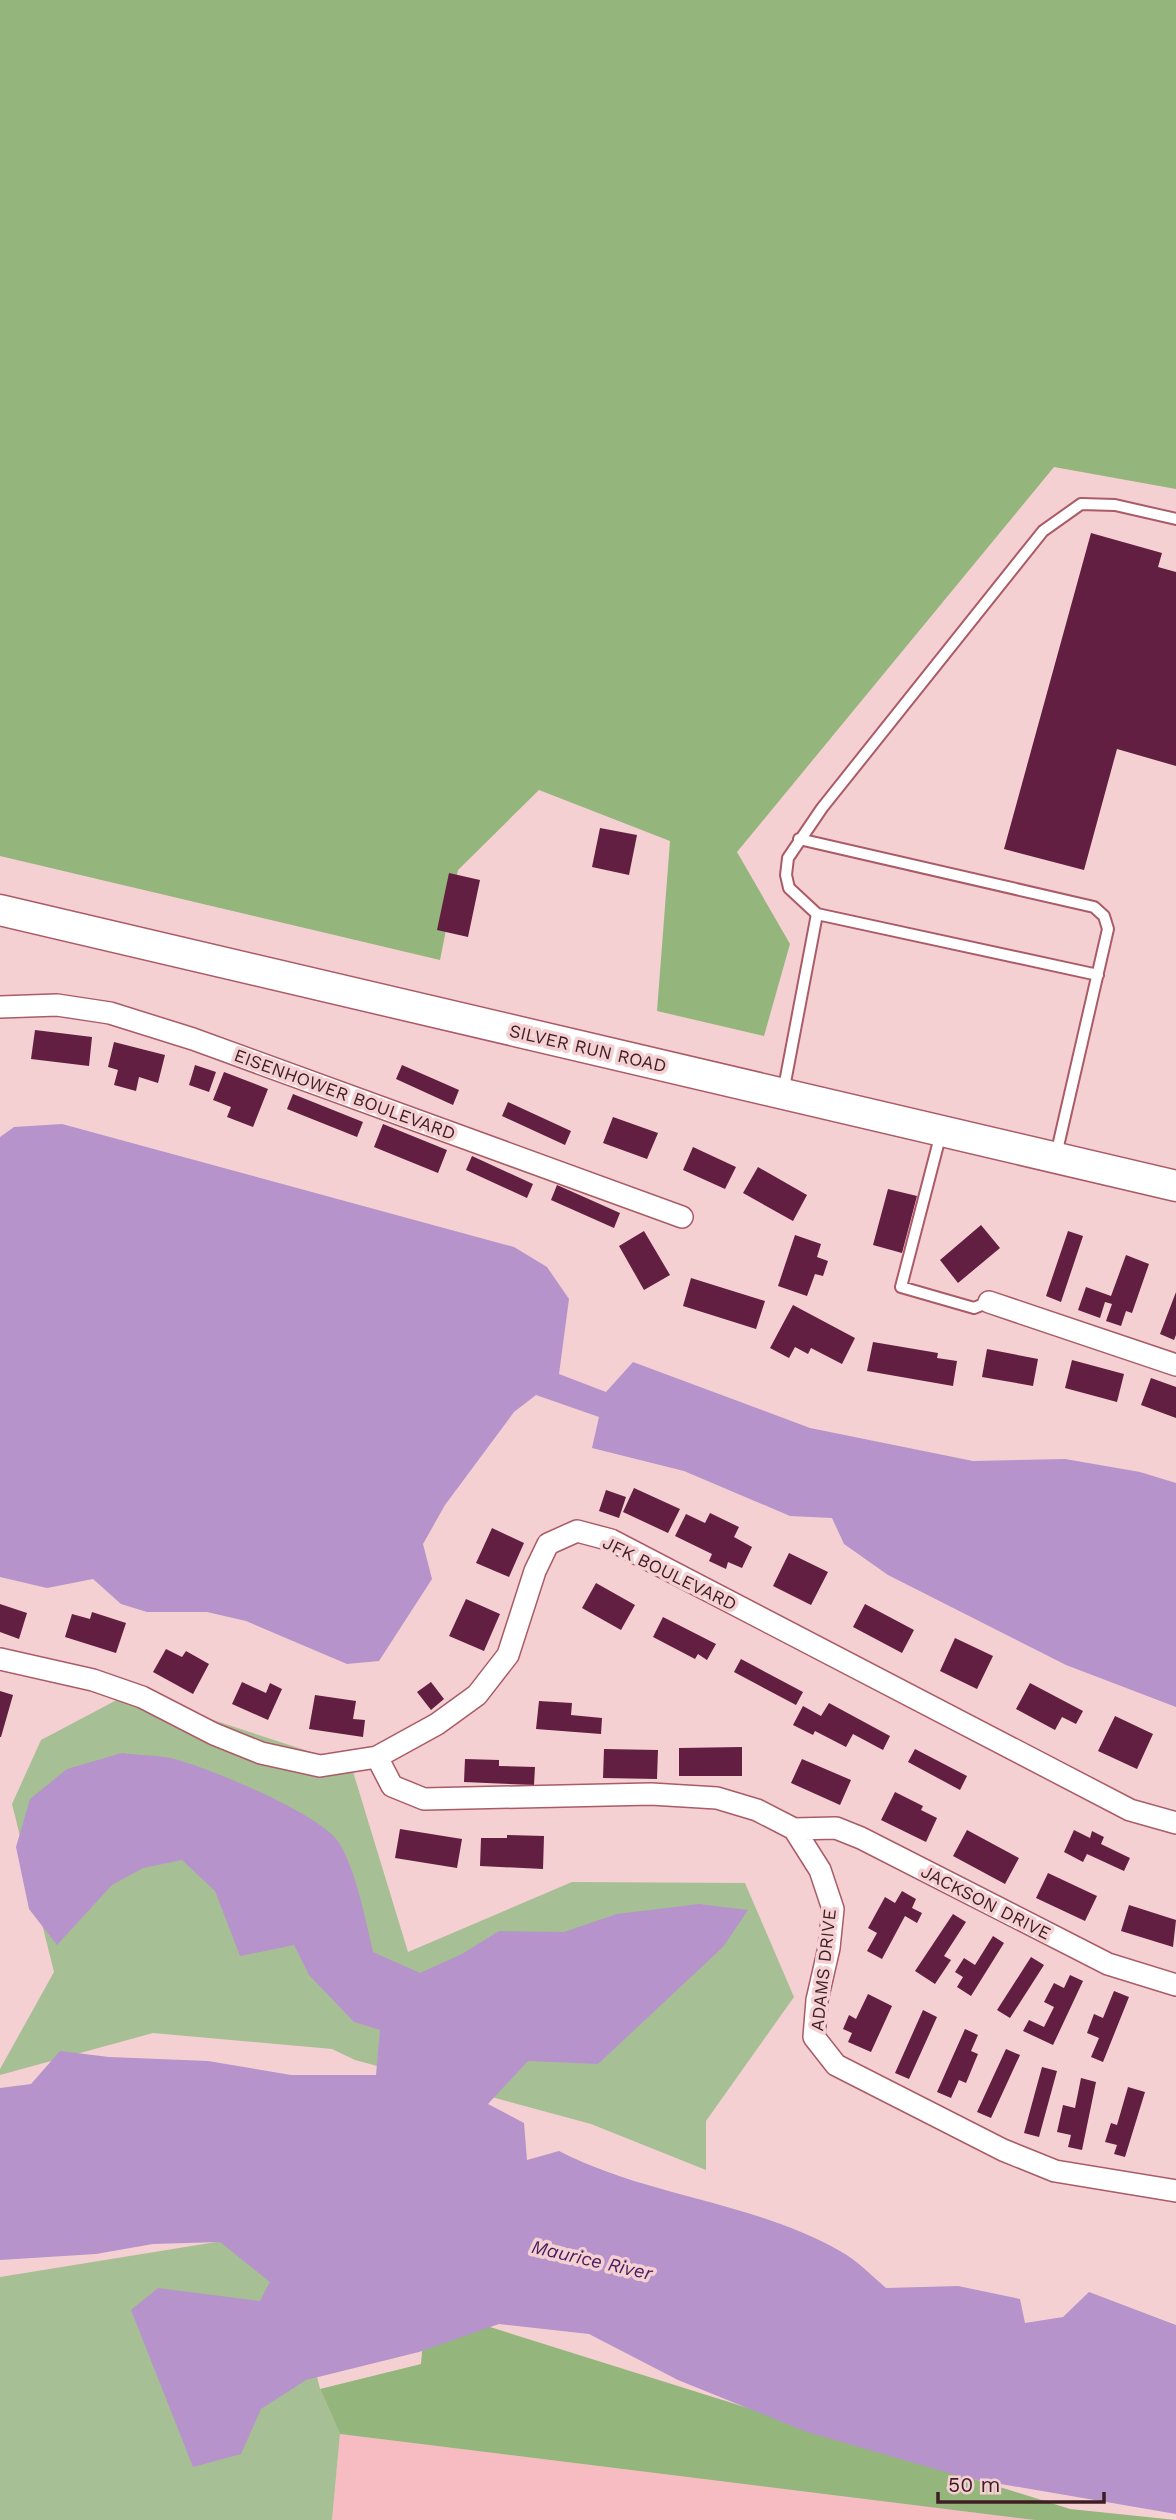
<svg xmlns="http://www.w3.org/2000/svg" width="1176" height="2520" font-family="'Work Sans',sans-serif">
  <rect width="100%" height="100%" fill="#f4d0d3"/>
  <path fill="#f7bcc1" d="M340 2434 1035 2520H332Z"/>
  <path fill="#a7bf95" d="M130 1693 351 1765 408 1952 572 1882 745 1883 794 1997 706 2121V2170L591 2124 355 2060 332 2049 153 2033 0 2075V2069L54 1972 12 1804 41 1740Z
    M247 2237 291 2269 320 2389 340 2434 332 2520H0V2277Z"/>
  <path fill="#94b57b" d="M0 0H1176V489L1054 467 737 852 790 944 764 1036 657 1011 670 841 539 790 458 870 440 960 0 856Z
    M426 2307 1070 2509 1176 2520H1035L340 2434 320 2389 421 2364Z"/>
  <path fill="#b693cb" d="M62 1124 514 1247 547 1267 569 1299 559 1374 606 1392 633 1362 810 1428 973 1461 1065 1459 1140 1472 1176 1483V1707L1066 1665 888 1575 844 1544 832 1518 790 1516 684 1471 592 1448 599 1417 536 1395 514 1412 445 1505 423 1544 432 1579 379 1661 347 1664 246 1621 207 1612H147L121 1604 93 1579 47 1588 0 1577V1137L14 1127Z
    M122 1753C137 1755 154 1755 170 1758 206 1766 315 1812 337 1840 354 1862 367 1925 373 1952L420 1973 462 1954 499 1931 564 1932 617 1914 699 1904 748 1910 723 1947 598 2064 528 2061 488 2104 524 2123 527 2160 559 2151C648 2197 752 2201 840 2251 857 2260 872 2276 886 2288L958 2286 1020 2299 1025 2323 1063 2317 1089 2292 1176 2325V2514L966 2478 807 2432 678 2380 589 2334 499 2324 419 2352 306 2380 261 2409 241 2454 193 2467 131 2310 158 2288 260 2301 270 2282 220 2242 153 2244 96 2254 0 2260V2088L31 2084 60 2051 109 2057 208 2061 291 2075H376L380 2030 354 2022 309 1975 294 1945 240 1956 215 1891 182 1860 143 1868 112 1885 57 1945 29 1909 16 1847 30 1799 67 1769Z"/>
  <path fill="#621f41" d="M1091 533 1162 553 1158 567 1176 572V766L1117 749 1084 870 1004 849Z
    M600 828 637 835 629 875 592 867Z
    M449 873 480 880 468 937 437 930Z
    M35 1030 92 1037 89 1066 31 1059Z
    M114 1042 165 1055 158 1083 139 1077 136 1091 114 1085 118 1070 108 1067Z
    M195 1065 216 1072 209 1092 189 1085Z
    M402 1065 459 1090 453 1105 396 1079Z
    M224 1072 268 1089 253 1127 227 1117 231 1107 213 1100Z
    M293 1094 363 1122 357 1137 287 1109Z
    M508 1102 571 1131 565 1145 502 1116Z
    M613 1117 658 1133 647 1159 603 1143Z
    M383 1124 447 1150 438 1173 374 1147Z
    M693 1147 736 1167 725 1189 683 1170Z
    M472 1156 533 1184 527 1198 466 1170Z
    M758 1167 807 1195 793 1221 743 1193Z
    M557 1185 620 1213 614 1228 551 1200Z
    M888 1189 917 1196 902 1253 873 1245Z
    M981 1225 1000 1248 958 1283 940 1260Z
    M644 1231 670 1275 644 1290 619 1246Z
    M1068 1231 1083 1236 1061 1302 1046 1296Z
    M795 1235 821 1244 817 1257 828 1261 823 1276 815 1274 807 1296 778 1286Z
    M1126 1255 1149 1264 1132 1313 1126 1311 1121 1326 1106 1321 1112 1304 1105 1302 1100 1318 1078 1310 1086 1287 1111 1296Z
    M691 1278 765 1301 756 1329 683 1306Z
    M1176 1292V1335L1174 1340 1160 1334Z
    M793 1305 855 1338 842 1364 811 1348 808 1354 795 1347 789 1358 770 1348Z
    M873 1342 938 1353 937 1358 957 1361 953 1386 867 1371Z
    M987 1349 1038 1359 1033 1386 982 1377Z
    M1072 1360 1124 1374 1117 1402 1065 1388Z
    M1151 1378 1176 1387V1418L1141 1405Z
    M634 1488 680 1509 668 1533 623 1512Z
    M606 1490 626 1497 619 1518 599 1511Z
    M710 1513 739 1527 734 1537 752 1547 742 1568 728 1562 726 1569 709 1561 712 1554 675 1536 686 1514 705 1523Z
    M492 1528 524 1543 509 1577 476 1563Z
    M789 1553 828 1572 811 1605 773 1586Z
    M596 1583 635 1605 621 1630 582 1608Z
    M466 1599 500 1614 484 1651 449 1636Z
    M0 1604 27 1613 19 1639 0 1632Z
    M865 1604 914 1630 902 1653 853 1627Z
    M92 1612 126 1623 116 1653 65 1637 72 1614 90 1619Z
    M663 1617 716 1644 707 1660 698 1654 695 1659 653 1637Z
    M955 1638 993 1656 977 1689 940 1671Z
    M166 1649 182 1657 186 1651 209 1664 193 1694 153 1672Z
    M741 1659 803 1692 796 1705 734 1672Z
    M242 1682 266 1693 270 1683 282 1689 268 1720 232 1704Z
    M431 1682 444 1699 431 1710 417 1692Z
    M1030 1683 1083 1711 1076 1724 1062 1717 1055 1730 1016 1709Z
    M0 1691 13 1695 1 1737H0Z
    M315 1695 356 1701 353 1719 365 1720 363 1737 309 1729Z
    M539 1701 572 1703 571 1715 602 1718 601 1734 536 1729Z
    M829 1703 890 1736 883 1750 853 1734 846 1747 815 1731 813 1735 793 1725 803 1706 821 1716Z
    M1115 1716 1153 1734 1137 1769 1098 1751Z
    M742 1747V1776H679V1748Z
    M604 1749 658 1750 657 1779 603 1778Z
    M915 1749 967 1776 960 1790 908 1762Z
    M465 1759 499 1760V1766L535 1767 534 1785 464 1782Z
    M802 1759 851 1780 840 1805 791 1783Z
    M895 1792 923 1806 921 1810 937 1818 926 1842 881 1820Z
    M400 1829 462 1839 457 1868 395 1858Z
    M967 1830 1019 1858 1005 1884 953 1856Z
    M1074 1830 1090 1838 1092 1831 1104 1837 1101 1844 1130 1858 1124 1871 1087 1854 1083 1862 1064 1852Z
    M507 1835 544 1836 543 1869 480 1866 481 1838H507Z
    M1048 1873 1097 1896 1085 1921 1036 1898Z
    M902 1891 916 1899 912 1908 922 1913 917 1923 905 1916 882 1959 867 1951 877 1933 868 1928 885 1897 895 1903Z
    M1129 1905 1176 1920 1173 1947 1121 1931Z
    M953 1914 966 1922 944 1956 951 1960 935 1984 915 1971Z
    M993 1936 1004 1943 971 1996 957 1987 963 1977 955 1972 964 1958 975 1965Z
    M1031 1957 1044 1965 1010 2018 997 2010Z
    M1070 1975 1083 1981 1053 2045 1023 2031 1029 2020 1044 2027 1054 2007 1044 2002 1054 1983 1064 1988Z
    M1114 1991 1129 1997 1103 2062 1091 2057 1099 2038 1087 2033 1094 2014 1103 2018Z
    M868 1994 892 2006 871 2052 848 2042 852 2033 843 2029 849 2015 856 2019Z
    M923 2010 937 2017 909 2079 895 2073Z
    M965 2029 978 2035 971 2051 978 2054 966 2083 959 2080 951 2098 937 2092Z
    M1006 2049 1020 2055 991 2118 977 2112Z
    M1042 2067 1057 2071 1039 2137 1024 2133Z
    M1081 2078 1096 2082 1082 2150 1068 2147 1071 2135 1057 2132 1063 2105 1075 2108Z
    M1128 2087 1145 2092 1125 2157 1114 2154 1117 2145 1105 2142 1111 2123 1117 2125Z"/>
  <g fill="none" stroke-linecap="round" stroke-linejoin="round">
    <defs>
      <path id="service" d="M799 839 1094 907 1104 916 1108 929 1056 1155
        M1098 975 817 914 789 888 786 875 788 858 822 808 1043 531 1081 504 1115 505 1176 519
        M783 1093 817 914
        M941 1133 901 1287 974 1308 989 1302"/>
      <path id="minor" d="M0 1007 57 1005 110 1013 193 1039 682 1217
        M989 1302 1176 1365
        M0 1659 93 1680 142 1697 214 1734 261 1753 320 1766 377 1757 437 1724 477 1695 508 1655 535 1571 548 1544 577 1531 611 1540 1130 1810 1176 1823
        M377 1757 392 1786 424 1799 651 1794 717 1798 757 1810 794 1829 820 1870 833 1909 829 1948 817 2000 814 2037 836 2065 1003 2150 1055 2171 1176 2191
        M794 1829 836 1828 861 1838 1108 1964 1176 1985"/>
      <path id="secondary" d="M0 910 1176 1186"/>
    </defs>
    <use href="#service" stroke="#aa5b66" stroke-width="14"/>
    <use href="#minor" stroke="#aa5b66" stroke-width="24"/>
    <use href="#secondary" stroke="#aa5b66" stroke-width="33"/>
    <use href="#service" stroke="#fff" stroke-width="10"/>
    <use href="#minor" stroke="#fff" stroke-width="21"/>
    <use href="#secondary" stroke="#fff" stroke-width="30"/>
  </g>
  <g text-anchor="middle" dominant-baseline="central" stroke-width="7" stroke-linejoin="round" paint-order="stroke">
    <g font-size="18" fill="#3f1e23" stroke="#f4d0d3">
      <text transform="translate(588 1048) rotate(13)">SILVER RUN ROAD</text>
      <text transform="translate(345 1094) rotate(20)">EISENHOWER BOULEVARD</text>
      <text transform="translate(670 1573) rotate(26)">JFK BOULEVARD</text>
      <text transform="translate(986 1902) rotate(27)">JACKSON DRIVE</text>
      <text transform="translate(823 1970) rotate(-84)">ADAMS DRIVE</text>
    </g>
    <g font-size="19" font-style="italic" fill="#491c5f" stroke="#f4d0d3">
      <text transform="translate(592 2260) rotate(13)">Maurice River</text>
    </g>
  </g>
  <path d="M938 2492v10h166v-10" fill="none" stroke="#3f1e23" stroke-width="3.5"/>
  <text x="948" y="2492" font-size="21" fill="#3f1e23" stroke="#f4d0d3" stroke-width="5" paint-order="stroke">50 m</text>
</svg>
